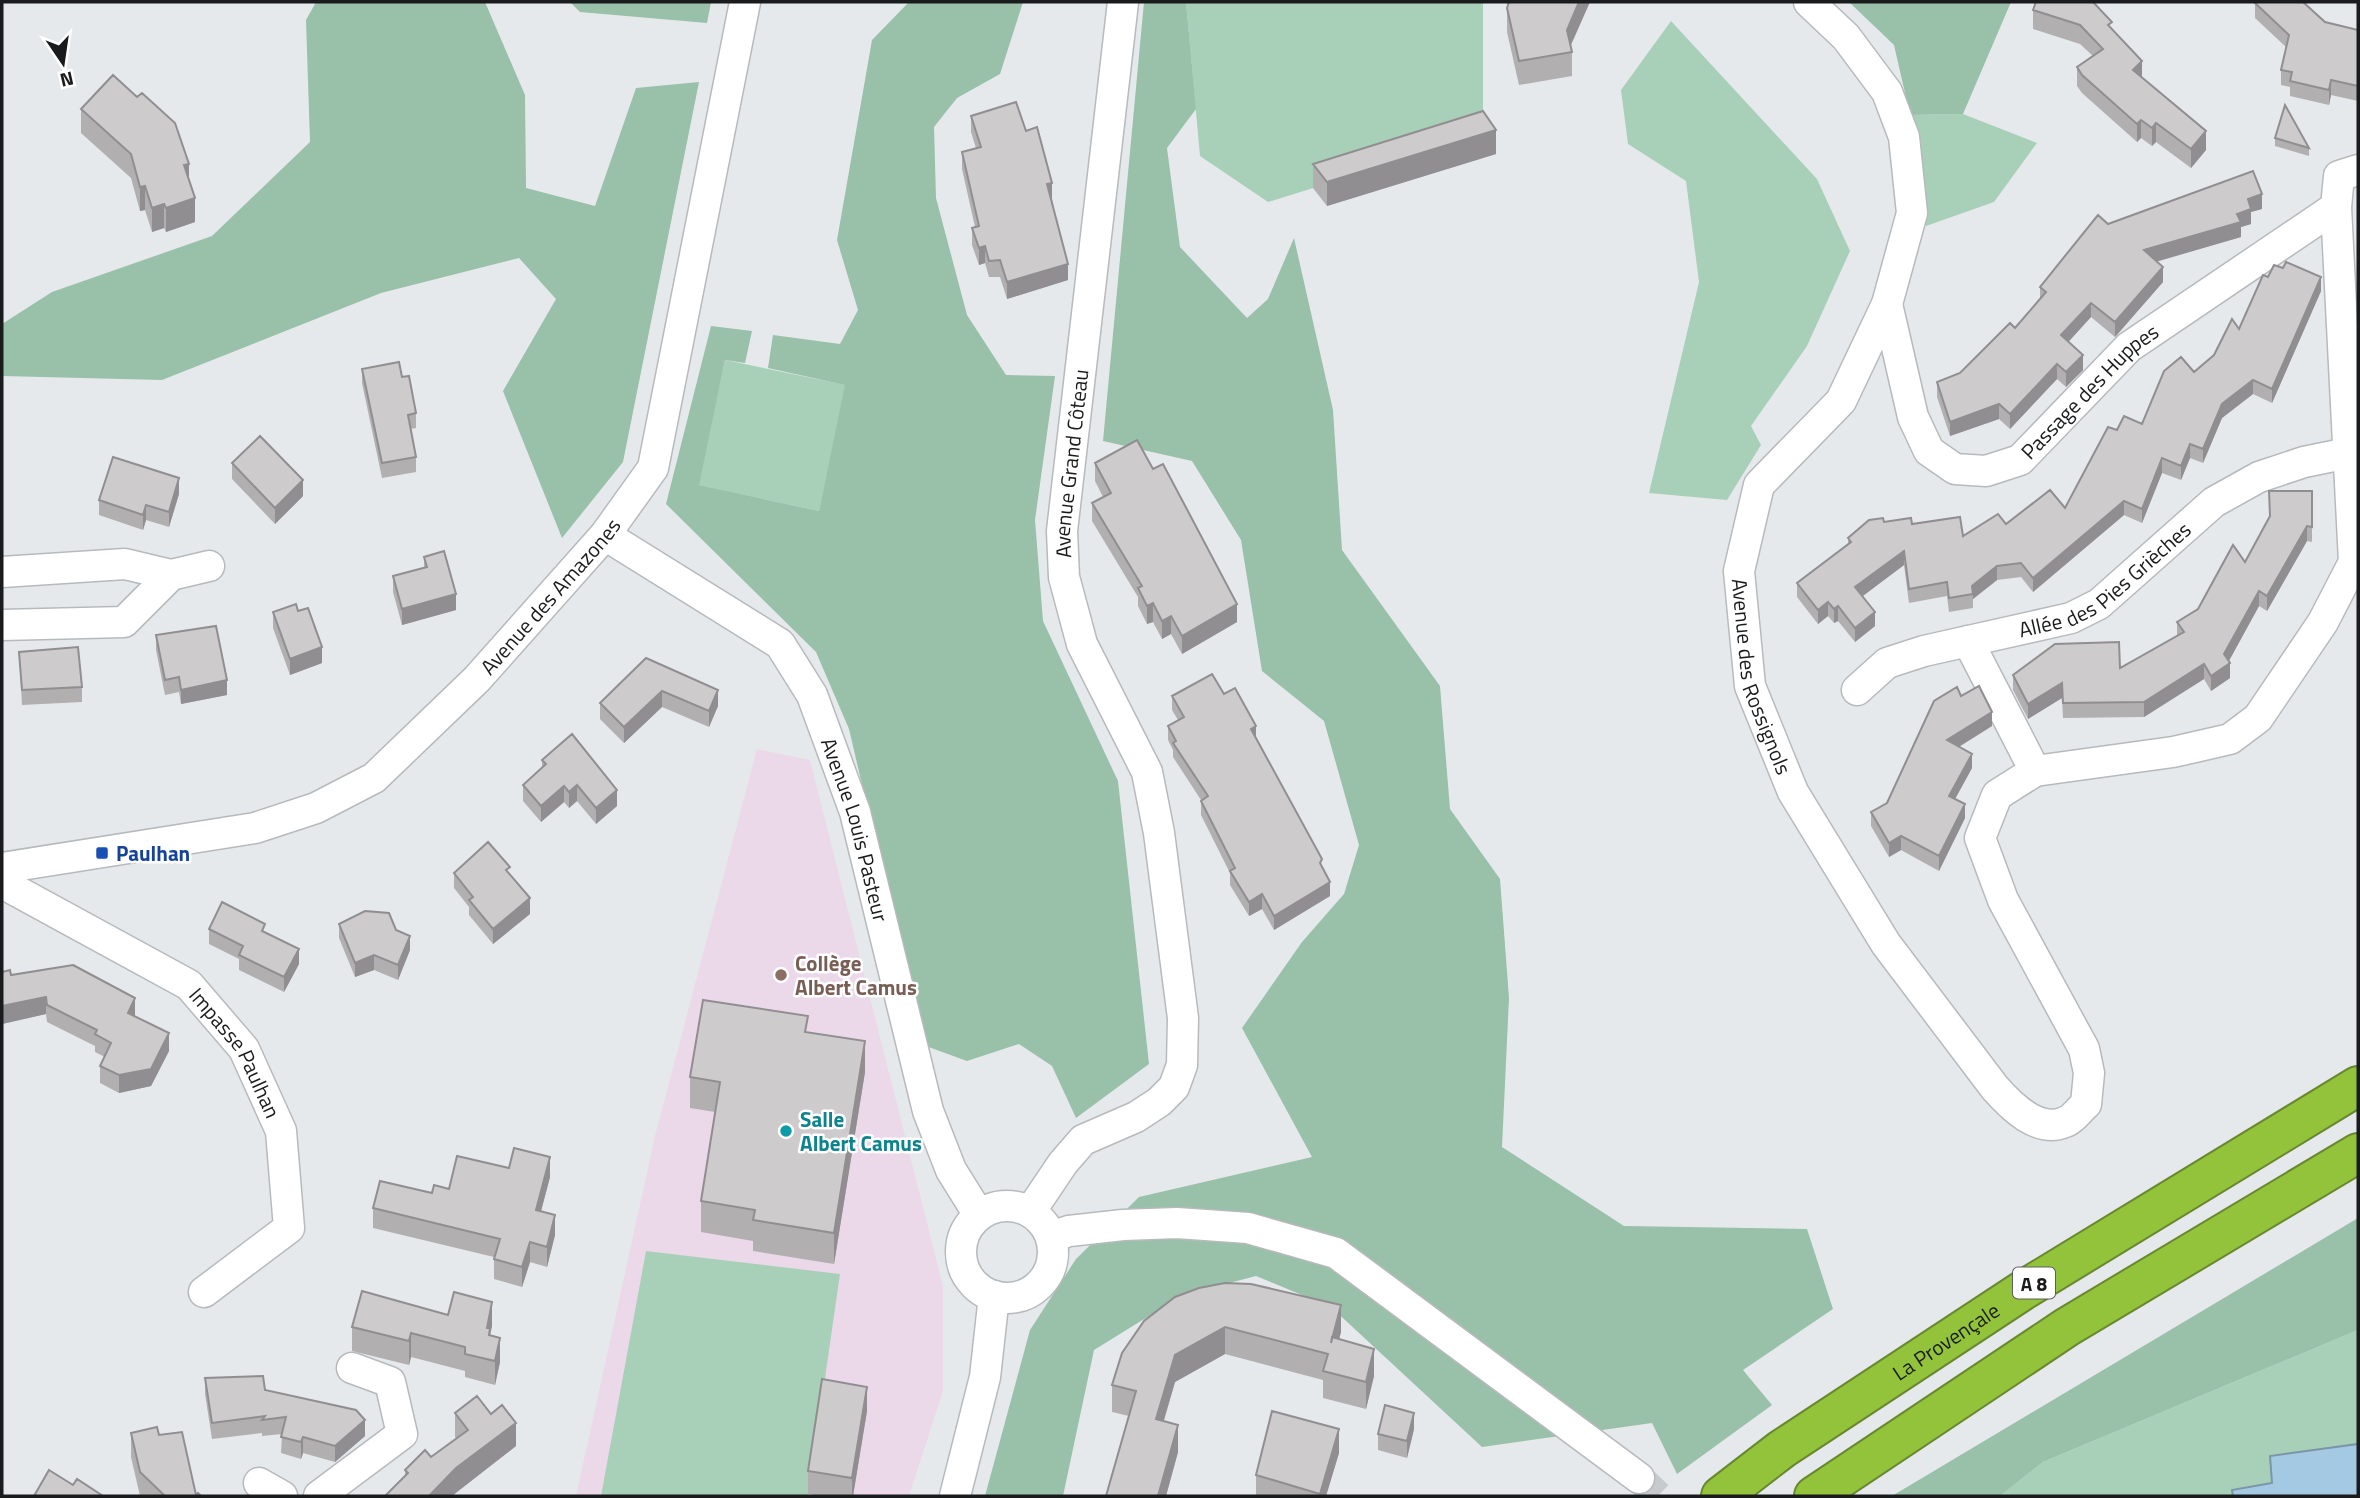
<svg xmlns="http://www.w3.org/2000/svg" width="2360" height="1498" font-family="'Titillium Web',sans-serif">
  <rect width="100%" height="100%" fill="#e6e9ec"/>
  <path fill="#ebd9ea" d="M757 749 810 760 943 1286V1391L909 1496H576L655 1136Z"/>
  <path fill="#a8d0b8" d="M1186 2H1483V135L1268 202 1200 156Z
    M1671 21 1817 179 1850 251 1807 346 1751 426 1761 445 1727 500 1649 493 1699 282 1686 181 1628 144 1621 90Z
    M1963 114 2037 143 1994 202 1926 226 1910 115Z
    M725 360 846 385 819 511 698 485Z
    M646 1251 840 1274 808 1496H601Z
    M2358 1330V1496H2000L2043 1462Z"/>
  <path fill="#99c0a9" d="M316 2H485L525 95 526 188 595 206 636 88 699 82 623 462 562 538 503 391 556 299 519 258 381 293 162 380 2 376V324L52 292 212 236 310 142 306 20Z
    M570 2H711L707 23 580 12Z
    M909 2H1023L1000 74 957 98 934 127 936 198 967 315 1006 375 1055 376 1035 520 1043 621 1118 781 1149 1064 1076 1118 1052 1066 1019 1044 967 1061 923 1045 849 729 816 652 666 504 711 326 752 331 745 363 725 360 699 485 819 511 845 385 768 368 773 335 840 344 858 310 837 240 872 40Z
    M1144 2H1186L1196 109 1167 148 1180 247 1247 318 1268 299 1294 238 1333 410 1342 550 1440 686 1450 809 1500 879 1509 998 1502 1147 1624 1226 1807 1229 1833 1309 1743 1370 1772 1405 1677 1474 1652 1423 1482 1447 1331 1307 1256 1276 1183 1295 1094 1350 1063 1496H985L1030 1330 1076 1259 1139 1197 1312 1157 1242 1028 1302 942 1344 894 1359 845 1324 721 1262 671 1241 540 1192 461 1103 441Z
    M1849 2H2011L1963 114 1910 115 1894 45Z
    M2358 1218V1330L2043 1462 2000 1496H1892Z"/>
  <path fill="#a4cae3" stroke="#7b96a7" stroke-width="2" d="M2358 1444V1496H2233L2232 1490 2272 1483 2270 1456Z"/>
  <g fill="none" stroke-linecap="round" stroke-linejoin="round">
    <path stroke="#c7cacd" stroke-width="30" stroke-dasharray="30 15" stroke-linecap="butt" d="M1639 1478 1658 1496"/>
    <defs>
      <g id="minor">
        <path id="s1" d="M1809 2 1846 37 1887 92 1904 137 1912 213 1887 304 1841 401 1759 485 1739 571 1750 686 1793 792 1886 944 1995 1088C2011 1106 2038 1134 2065 1122 2072 1120 2080 1109 2086 1104L2089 1073 2084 1049 2003 900 1980 838 1997 795 2035 771 2173 752 2230 739 2258 718 2323 622 2354 562 2336 207 2339 176 2358 170"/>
        <path id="s2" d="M1887 304 1913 417 1929 451 1955 469 1986 471 2020 460 2129 347 2336 207"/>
        <path id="s3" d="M605 535 780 644 812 695 855 812 928 1111 951 1170 979 1215"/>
        <path d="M2 572 125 564 171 575"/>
        <path d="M2 625 124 622 171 575 209 566"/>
        <path d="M1968 641 2035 771"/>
        <path id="s4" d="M1857 690 1887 663 1924 651 2071 618 2099 604 2214 502 2259 477 2304 462 2348 453"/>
        <path id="s5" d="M2 868 255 828 316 808 374 778 477 679 605 535 653 468 745 2"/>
        <path id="s6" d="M2 883 189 985 244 1049 281 1131 289 1228 204 1292"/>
        <circle cx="1007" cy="1252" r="46"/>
        <path id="s7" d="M1030 1212 1063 1163 1083 1140 1136 1117 1159 1102 1174 1087 1182 1065 1183 1018 1159 833 1147 772 1082 644 1064 577 1062 531 1123 2"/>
        <path d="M1051 1237 1069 1231 1123 1225 1177 1223 1248 1228 1336 1253 1639 1478"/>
        <path d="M259 1483 282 1496"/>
        <path d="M319 1496 402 1434 390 1382 352 1368"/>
        <path d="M955 1496 985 1377 994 1296"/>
      </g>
      <g id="highway">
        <path id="s8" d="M1721 1496 1782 1449 2025 1289 2358 1086"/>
        <path d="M1814 1496 2067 1327 2358 1153"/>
      </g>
    </defs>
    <use href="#minor" stroke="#b7babc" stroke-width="33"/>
    <use href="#highway" stroke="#688830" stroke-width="42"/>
    <use href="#minor" stroke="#fff" stroke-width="30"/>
    <use href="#highway" stroke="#92c33a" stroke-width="38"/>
  </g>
  <path fill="#b1afb0" d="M2255 3 2358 30V101L2331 95 2329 105 2290 96V87L2281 85V70L2286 47 2255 18Z
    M1507 8 1570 46 1572 52V76L1519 85 1507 32Z
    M2033 10 2112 28 2142 78 2206 150 2191 168 2156 142 2152 146 2141 138 2137 142 2082 93 2077 86V67L2093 56 2080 44 2033 29Z
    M81 109 189 179 195 222 166 232 164 228 152 232 145 210 140 211 131 178 81 133Z
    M971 116 1026 131 1052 199 1068 280 1007 299 1000 277H989L985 263 979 265 972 245V228L975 227 962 169V152L976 148 971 132Z
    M2275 138 2309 148V156L2275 146Z
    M1496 154 1327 206 1313 188V164Z
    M2262 209 2251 212V224L2241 227V237L2156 262 2163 282 2115 337 2091 317 2068 342 2083 370 2066 387 2057 379 2010 429 1999 419 1950 436 1937 397V382L1960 373 2015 328 2040 299V287L2108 224Z
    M2268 277 2321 291 2272 403 2253 394 2222 418 2203 463 2190 458 2181 480 2162 473 2142 523 2124 515 2033 592 2021 577 1997 580 1973 599V608L1949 612 1947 596 1909 603 1904 565 1862 596 1875 626 1855 642 1838 621 1834 623 1828 616 1818 624 1797 597V583L1848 544V538L1884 522 1912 524 1963 536 2065 508 2117 430 2142 424 2194 372 2214 355 2239 329Z
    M362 369 402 377 416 413V428L410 429 416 457V472L382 478 362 383Z
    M232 463 303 496 275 524 232 479Z
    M1095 463 1237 622 1182 654 1171 634 1162 639 1153 622 1147 624 1138 606V597L1092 521V503L1103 497 1095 481Z
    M2312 491V542L2307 541 2267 611 2259 606 2229 661 2230 678 2211 691 2204 679 2144 717 2063 718 2062 698 2028 719 2013 690V675L2120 668 2177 635V622L2198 609 2245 562Z
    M179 494 169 527 146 520 143 530 99 515V500Z
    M424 557 456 610 402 625 393 592V576L424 568Z
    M298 611 322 663 290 675 273 628V612Z
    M156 635 227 695 181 704 179 692 165 695 156 650Z
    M19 652 82 687V702L22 705Z
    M646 658 718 706 709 727 662 707 624 743 600 719V703Z
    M1224 694 1256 738 1322 867 1330 896 1274 930 1262 909 1249 916 1230 885V873L1201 815V800L1173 757V750L1168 740V726L1178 720 1172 710V696Z
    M1961 696 1992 726 1959 747 1972 768 1955 799 1965 818 1939 871 1901 850 1889 857 1871 826V812L1887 803Z
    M542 760 617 806 596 824 577 801 569 808 564 802 541 822 523 801V785L542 768Z
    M454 873 510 874 530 914 493 944 469 915V907L454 888Z
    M339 924 396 930 410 950 398 980 374 970 355 977 339 938Z
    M209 929 265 933 299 964 284 992 239 970V959L209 944Z
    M2 972 135 1015V1016L169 1051 151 1086 119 1093 100 1083V1066L105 1057 95 1052V1046L47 1022 46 1014 2 1024Z
    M808 1032 865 1072 834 1264 753 1251V1241L701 1232V1201L715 1112 690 1108V1077Z
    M509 1168 550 1177 541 1211 555 1235 547 1267 530 1262 522 1287 494 1279V1257L373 1228V1208L449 1189Z
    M1225 1283 1341 1332 1339 1339 1374 1376 1366 1409 1323 1398V1380L1225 1354 1175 1382 1164 1421 1178 1452 1166 1496H1106L1129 1416 1112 1412V1385Z
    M448 1315 492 1326 490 1336 500 1362 495 1385 465 1377V1371L411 1357 409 1365 352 1351V1327Z
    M205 1378 265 1390 365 1436 335 1462 303 1453 301 1459 281 1453 282 1434 262 1436V1433L212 1439 205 1394Z
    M867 1411 853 1496H819L808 1494V1471Z
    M455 1413 516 1446 456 1492 405 1476V1470L431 1457 457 1439 455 1437Z
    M1414 1429 1407 1458 1378 1450V1434Z
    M131 1433 159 1435 196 1495 201 1496H140L131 1457Z
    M1339 1453 1326 1496H1256V1475Z"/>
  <path fill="#908e90" d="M1579 2H1590L1567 54V30Z
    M2142 61V80L2133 70Z
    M2331 80V95L2329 105V90Z
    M2141 120V138L2137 142V124Z
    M2156 123V142L2152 146V128Z
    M1496 130V154L1327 206V182Z
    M2206 131V150L2191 168V149Z
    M189 164V187L184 165Z
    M1052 183V199L1047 201V184Z
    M145 186V210L140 211V187Z
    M2262 194V209L2251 212V224L2241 227V237L2144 265V250L2237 214 2248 199Z
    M195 198V222L166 232V208Z
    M164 204V228L152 232V208Z
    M985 246V263L979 265V248Z
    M1068 264V280L1007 299V282Z
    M2163 267V282L2115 337V322Z
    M2321 277V291L2272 403V389Z
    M2091 303V317L2061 350V335Z
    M2083 355V370L2066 387V372Z
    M2057 364V379L2010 429V414Z
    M2253 380V394L2222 418 2203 463V449L2222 404Z
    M1999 404V419L1950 436V422Z
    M2190 444V458L2181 480V466Z
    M2162 458V473L2142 523V509Z
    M179 478V494L169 527V512Z
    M303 480V496L275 524V508Z
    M2124 501V515L2033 592V578Z
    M146 505V520L143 530V515Z
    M2307 526V541L2267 611V596Z
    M1904 551V565L1855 602V587Z
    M1997 566V580L1973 599 1972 586Z
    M2259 591V606L2226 666 2230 663V678L2211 691V676L2224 654Z
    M456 594V610L402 625V609Z
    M1828 602V616L1818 624V610Z
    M1153 603V622L1147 624V606Z
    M1237 604V622L1182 654V636Z
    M1838 606V621L1834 623V609Z
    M1875 612V626L1855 642V628Z
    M1171 616V634L1162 639V621Z
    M322 647V663L290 675V659Z
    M2204 664V679L2144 717V702Z
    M227 680V695L181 704V690Z
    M2062 683V698L2028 719V704Z
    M718 690V706L709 727V711Z
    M662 691V707L624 743V727Z
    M1992 712V726L1947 754V740Z
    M1256 726V740L1251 729Z
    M1972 754V768L1949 810V796Z
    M577 785V801L569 808V792Z
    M564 786V802L541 822V806Z
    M617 790V806L596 824V808Z
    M1965 804V818L1939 871V856Z
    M1901 836V850L1889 857V843Z
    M1330 882V896L1274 930V916Z
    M1262 894V909L1249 916V902Z
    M530 898V914L493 944V929Z
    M410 936V950L398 980V965Z
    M299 949V964L284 992V977Z
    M374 955V970L355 977V963Z
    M46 997V1014L2 1024V1006Z
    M135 998V1015L128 1030V1013Z
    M169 1033V1051L151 1086 119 1093V1075Z
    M865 1041V1072L834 1264V1233Z
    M550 1157V1177L536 1230V1210Z
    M555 1215V1235L547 1267V1247Z
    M530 1242V1262L522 1287V1267Z
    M492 1302V1326L490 1334V1352L487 1328Z
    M1341 1305V1332L1331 1370V1343Z
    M1225 1327V1354L1175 1382 1156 1446V1419L1175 1355Z
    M411 1333V1357L409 1365V1341Z
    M500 1338V1362L495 1385V1361Z
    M1374 1349V1376L1366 1409V1382Z
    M867 1387V1411L853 1496H852V1478Z
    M1414 1413V1429L1407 1458V1441Z
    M365 1420V1436L335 1462V1446Z
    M516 1423V1446L452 1496H429L456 1468Z
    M1178 1425V1452L1166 1496H1158Z
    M1339 1429V1453L1326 1496H1320Z
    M303 1437V1453L301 1459V1442Z"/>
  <path fill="#cecbcd" stroke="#908e90" stroke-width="2" d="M1509 2H1579L1567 30 1572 52 1519 61 1507 8Z
    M2036 2H2093L2112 22 2108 25 2142 61 2133 70 2206 131 2191 149 2156 123 2152 128 2141 120 2137 124 2082 75 2077 67 2103 49 2080 25 2033 10Z
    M2256 2H2303L2325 22 2358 30V86L2331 80 2329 90 2290 81 2292 72 2281 70 2289 35 2255 3Z
    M113 75 137 97 142 93 175 123 189 164 184 165 195 198 166 208 164 204 152 208 145 186 140 187 131 154 81 109Z
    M1016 102 1026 131 1037 127 1052 183 1047 184 1068 264 1007 282 1000 260 989 261 985 246 979 248 972 228 979 226 962 152 981 147 971 116Z
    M2285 105 2309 148 2275 138Z
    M1483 111 1496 130 1327 182 1313 164Z
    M2253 171 2262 194 2248 199 2251 209 2237 214 2241 222 2144 250 2163 267 2115 322 2091 303 2061 335 2083 355 2066 372 2057 364 2010 414 1999 404 1950 422 1937 382 1960 373 2010 323 2015 328 2046 292 2040 287 2098 215 2108 224Z
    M2286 262 2321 277 2272 389 2253 380 2222 404 2203 449 2190 444 2181 466 2162 458 2142 509 2124 501 2033 578 2021 563 1997 566 1972 586 1973 594 1949 598 1947 582 1909 589 1904 551 1855 587 1875 612 1855 628 1838 606 1834 609 1828 602 1818 610 1797 583 1851 542 1848 538 1869 520 1883 518 1884 522 1911 518 1912 524 1960 517 1963 536 1998 514 2006 524 2050 490 2065 508 2108 427 2117 430 2124 416 2142 424 2164 371 2181 357 2194 372 2214 355 2232 319 2239 329 2263 275 2268 277 2274 265 2283 268Z
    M399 362 402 377 409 376 416 413 408 415 416 457 382 463 362 369Z
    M260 436 303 480 275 508 232 463Z
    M1137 440 1153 469 1163 464 1237 604 1182 636 1171 616 1162 621 1153 603 1147 606 1138 588 1142 586 1092 503 1111 493 1095 463Z
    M113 457 179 478 169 512 146 505 143 515 99 500Z
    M2269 491H2312V527L2307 526 2267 596 2259 591 2224 654 2230 663 2211 676 2204 664 2144 702 2063 703 2062 683 2028 704 2013 675 2055 644 2119 642 2120 668 2184 632 2177 622 2198 609 2233 545 2245 562 2270 516Z
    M444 551 456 594 402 609 393 576 427 567 424 557Z
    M296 604 298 611 308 608 322 647 290 659 273 612Z
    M216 626 227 680 181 690 179 677 165 680 156 635Z
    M78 647 82 687 22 690 19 652Z
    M646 658 718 690 709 711 662 691 624 727 600 703Z
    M1212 674 1224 694 1235 688 1256 726 1251 729 1322 859 1320 863 1330 882 1274 916 1262 894 1249 902 1230 871 1235 868 1201 801 1208 796 1173 743 1176 741 1168 726 1184 717 1172 696Z
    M1979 686 1992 712 1947 740 1972 754 1949 796 1965 804 1939 856 1901 836 1889 843 1871 812 1887 803 1934 701 1957 687 1961 696Z
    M572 734 617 790 596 808 577 785 569 792 564 786 541 806 523 785 546 764 542 760Z
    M488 842 510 867 506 870 530 898 493 929 469 900 473 897 454 873Z
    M222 902 265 924 262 931 299 949 284 977 239 955 243 946 209 929Z
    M365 911 389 913 396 930 410 936 398 965 374 955 355 963 339 924Z
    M73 965 135 998 128 1013 169 1033 151 1069 119 1075 100 1066 111 1043 95 1034 97 1030 47 1005 46 997 2 1006V972L10 970 11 975Z
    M703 1000 808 1016 805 1032 865 1041 834 1233 753 1220 755 1210 701 1201 720 1082 690 1077Z
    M514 1148 550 1157 536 1210 555 1215 547 1247 530 1242 522 1267 494 1259 500 1239 373 1208 380 1181 432 1193 434 1185 449 1189 457 1156 509 1168Z
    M1225 1283 1251 1284 1341 1305 1331 1343 1332 1337 1374 1349 1366 1382 1323 1371 1328 1354 1225 1327 1175 1355 1156 1419 1178 1425 1158 1496H1106L1136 1391 1112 1385 1122 1353 1144 1321 1175 1297 1199 1288Z
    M362 1291 448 1315 454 1292 492 1302 487 1328H490L489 1335 500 1338 495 1361 465 1354V1347L411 1333 409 1341 352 1327Z
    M263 1376 265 1390 356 1410 365 1420 335 1446 303 1437 301 1442 281 1437 286 1417 262 1420 265 1416 212 1423 205 1378Z
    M822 1379 867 1387 852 1478 808 1471Z
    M477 1396 491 1414 502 1405 516 1423 456 1468 429 1496H385L408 1473 405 1470 425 1450 431 1457 468 1430 455 1413Z
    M1385 1405 1414 1413 1407 1441 1378 1434Z
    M1272 1411 1339 1429 1320 1494 1256 1475Z
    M157 1427 159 1435 182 1432 196 1495 198 1493 201 1496H165L140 1472 131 1433Z
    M49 1470 73 1485 77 1479 103 1496H34Z"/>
  <rect fill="#1a4fb4" stroke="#fff" stroke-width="2.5" x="95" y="846" width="14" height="14" rx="3.5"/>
  <circle fill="#8d6e63" stroke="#fff" stroke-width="2.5" cx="781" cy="975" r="7"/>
  <circle fill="#0f9aa8" stroke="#fff" stroke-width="2.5" cx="786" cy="1131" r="7"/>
  <g text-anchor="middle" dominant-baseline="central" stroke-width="5" stroke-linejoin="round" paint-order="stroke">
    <rect fill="#fff" stroke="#5f5f60" stroke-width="2" x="2013" y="1267.5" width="42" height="31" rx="5"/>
    <g font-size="19" font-weight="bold" fill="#1a1b1c">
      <text x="2034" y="1283">A 8</text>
    </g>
    <g font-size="21" fill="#1a1b1c" stroke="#fff">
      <text stroke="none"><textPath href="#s2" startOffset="350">Passage des Huppes</textPath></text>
      <text stroke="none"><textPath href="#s7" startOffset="842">Avenue Grand Côteau</textPath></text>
      <text stroke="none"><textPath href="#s4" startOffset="278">Allée des Pies Grièches</textPath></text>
      <text stroke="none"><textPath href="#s5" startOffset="639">Avenue des Amazones</textPath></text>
      <text stroke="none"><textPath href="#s1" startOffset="760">Avenue des Rossignols</textPath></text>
      <text stroke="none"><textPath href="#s3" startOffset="408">Avenue Louis Pasteur</textPath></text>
      <text stroke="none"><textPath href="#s6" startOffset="296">Impasse Paulhan</textPath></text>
      <text stroke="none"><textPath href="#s8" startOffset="273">La Provençale</textPath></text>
    </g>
    <g font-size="21" font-weight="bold" fill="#164399" stroke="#fff" text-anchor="start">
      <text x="116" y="853">Paulhan</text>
    </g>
    <g font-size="21" font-weight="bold" fill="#785e54" stroke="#fff" text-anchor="start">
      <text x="795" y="963">Collège<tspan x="795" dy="24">Albert Camus</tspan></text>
    </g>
    <g font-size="21" font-weight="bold" fill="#0d838f" stroke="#fff" text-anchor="start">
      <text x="800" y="1119">Salle<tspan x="800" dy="24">Albert Camus</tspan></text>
    </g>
  </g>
  <rect width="2360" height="1498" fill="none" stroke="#1a1b1c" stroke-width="7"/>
  <g transform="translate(63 63) rotate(167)" stroke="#ffffff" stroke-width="5" paint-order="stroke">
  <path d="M0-5L12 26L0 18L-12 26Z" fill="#1a1b1c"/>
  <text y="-10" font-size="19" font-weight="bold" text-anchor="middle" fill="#1a1b1c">N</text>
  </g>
</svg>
